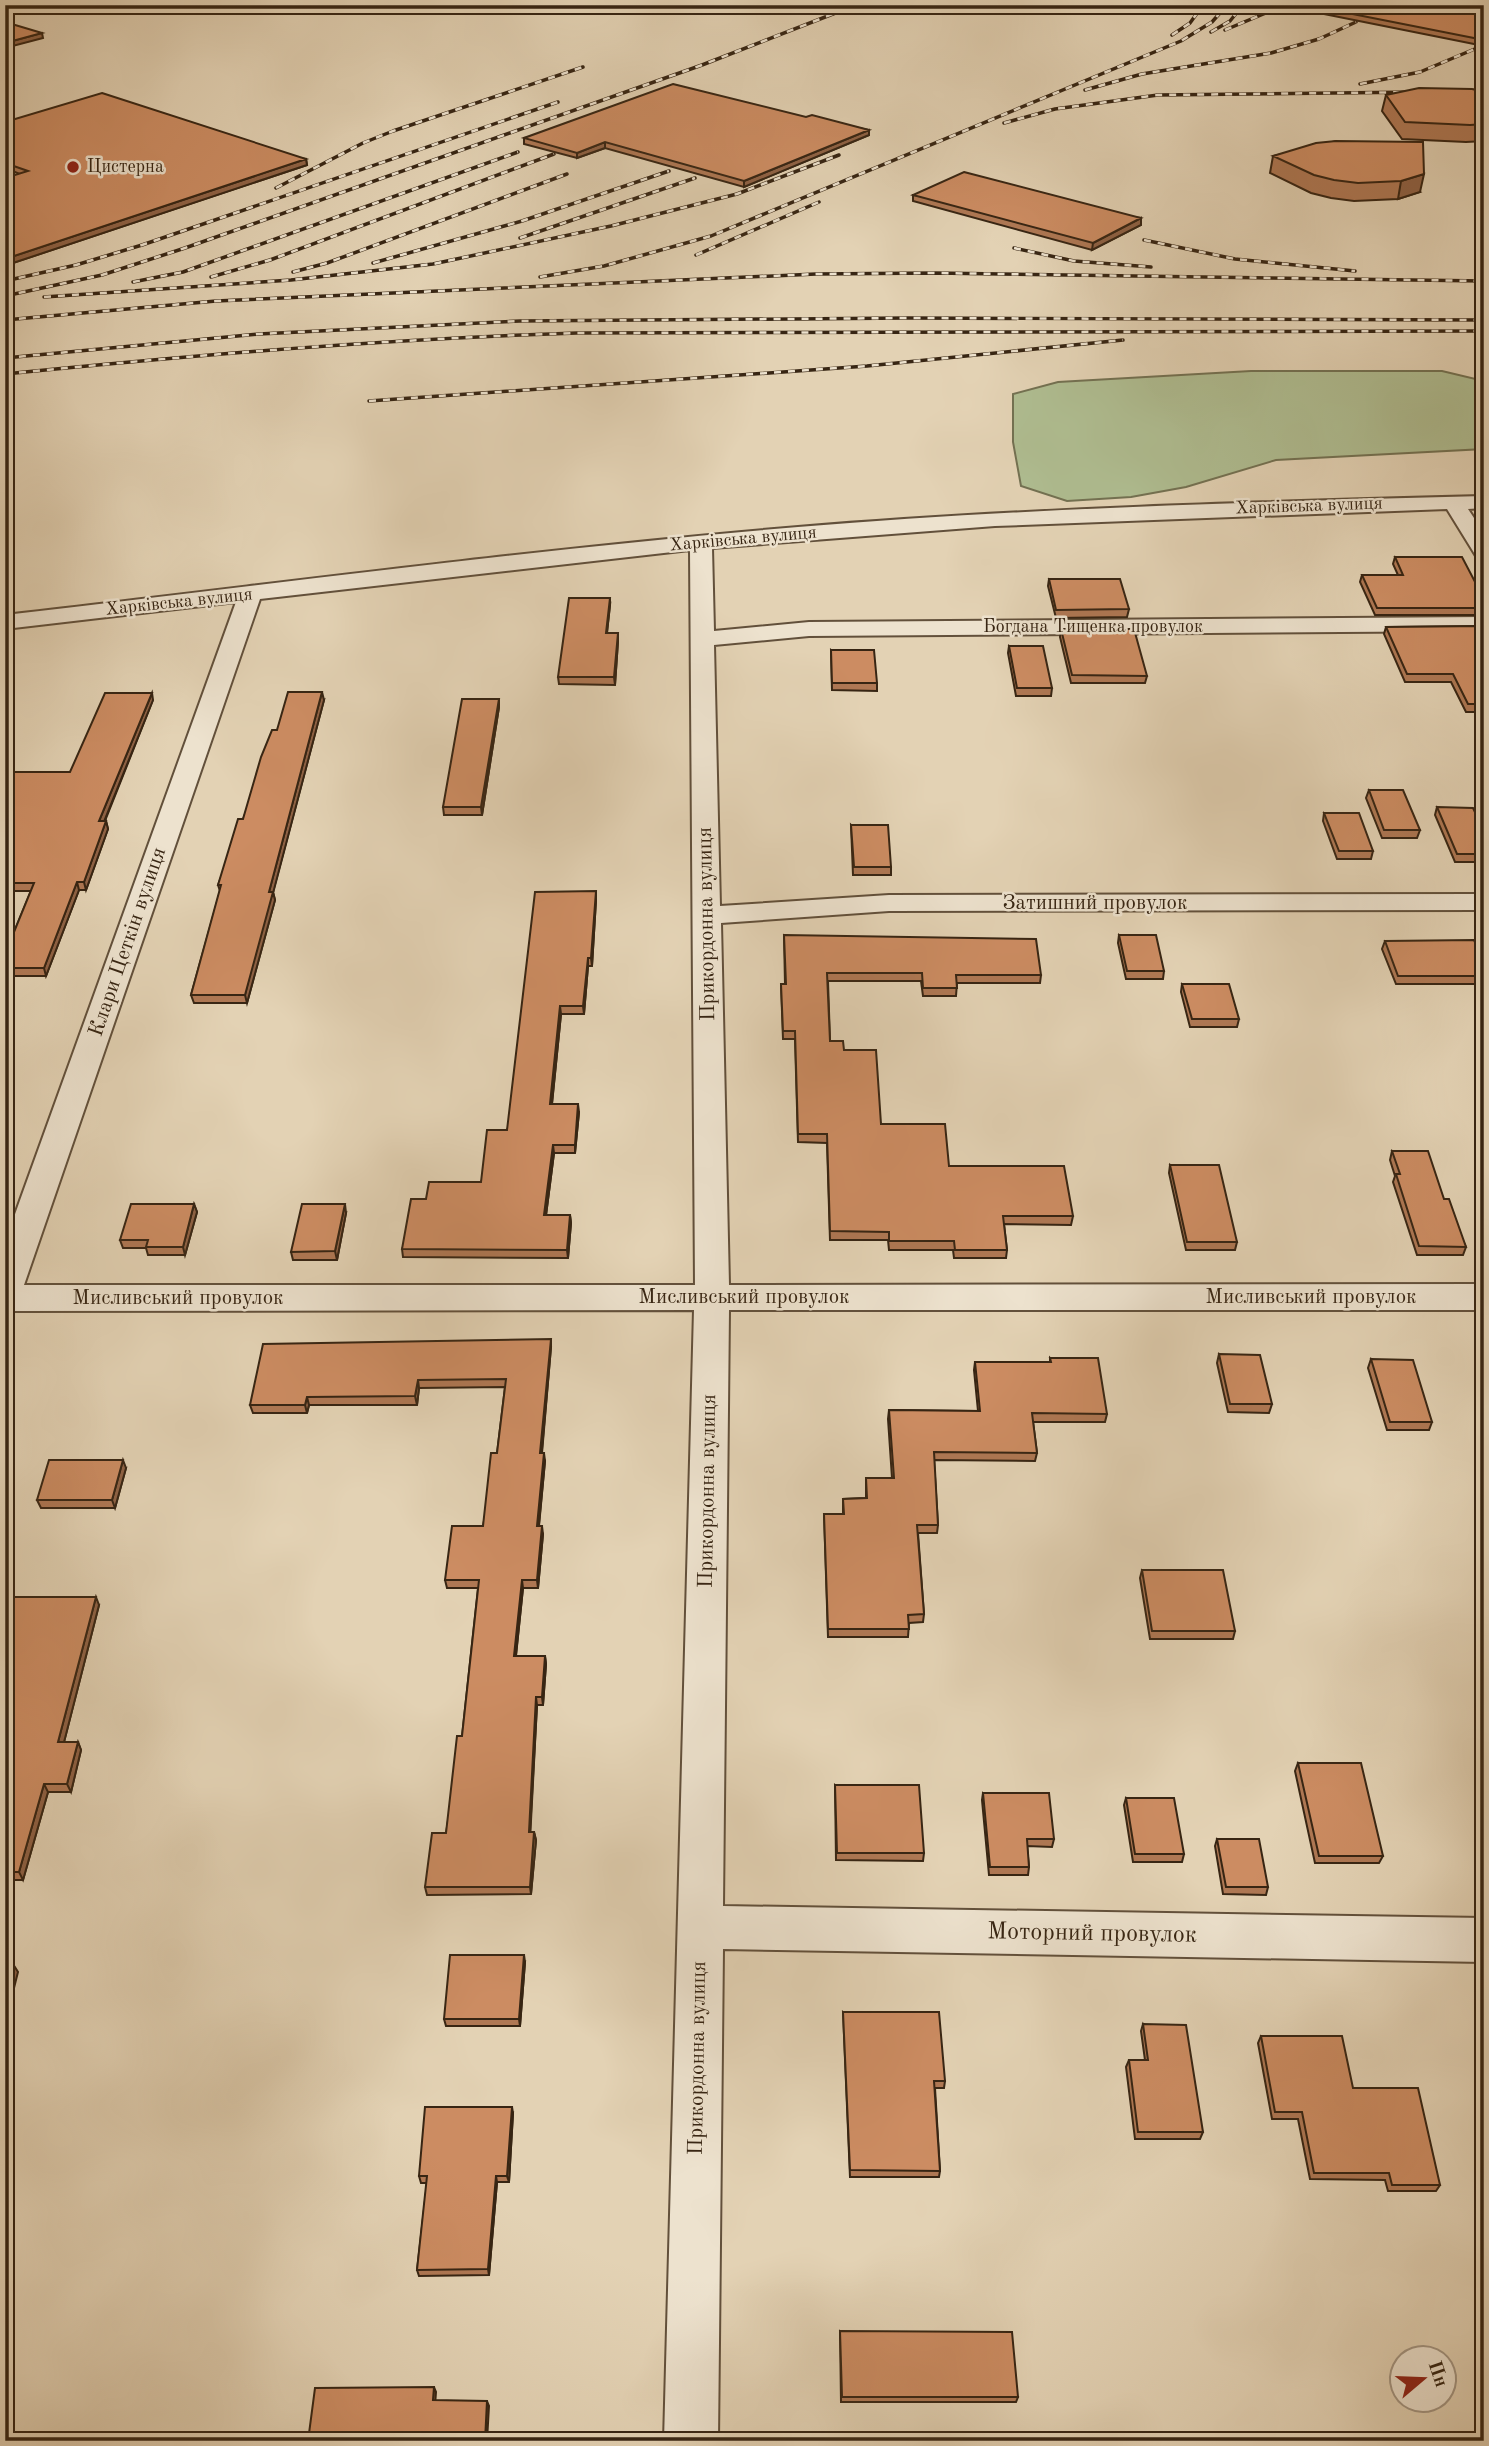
<svg xmlns="http://www.w3.org/2000/svg" width="1489" height="2446" font-family="'Old Standard TT',serif">
  <rect width="100%" height="100%" fill="#e3d2b4"/>
  <filter id="stains"><feTurbulence type="fractalNoise" baseFrequency=".00286" numOctaves="4"/><feColorMatrix values="0 0 0 0 .2 0 0 0 0 .09 0 0 0 0 .02 0 0 0 .5 -.17"/></filter>
  <radialGradient id="worn" r=".72"><stop offset=".6" stop-color="#630" stop-opacity="0"/><stop offset="1" stop-color="#630" stop-opacity=".3"/></radialGradient>
  <path fill="#afbd91" stroke="#737152" stroke-width="2" d="M1251 371H1442L1484 381V449L1276 460 1186 487 1131 497 1067 501 1021 486 1013 442V394L1058 382Z"/>
  <g fill="none" stroke-linecap="round" stroke-linejoin="round">
    <defs>
      <path id="street" d="M1484 496V508L1468 509 1484 533V558L1476 556 1447 509 995 526 712 548 714 631 809 622 1484 617V631L809 636 714 645 720 906 889 895 1484 894V910L889 911 721 923 729 1285 1484 1284V1310H729L723 1906 1484 1918V1962L723 1949 718 2441H664L694 1310 5 1311V1242L236 602 5 629V615C270 585 533 549 798 527 1026 508 1256 502 1484 496ZM690 550 695 1285H24L260 599Z"/>
    </defs>
    <use href="#street" stroke="#62503b" stroke-width="4"/>
    <use href="#street" fill="#ede2ce" fill-rule="evenodd"/>
    <defs>
      <path id="rail" d="M1225 30 1280 7
        M1211 32 1230 21 1243 5
        M1172 35 1190 23 1203 5
        M1360 84 1420 72 1477 48
        M1085 90 1142 74 1271 53 1319 39 1356 22
        M1455 91 1484 90
        M1004 123 1055 109 1158 95 1420 92
        M276 188 363 143 393 131 583 67
        M520 238 695 178
        M1144 240 1235 259 1355 271
        M1014 248 1074 261 1151 267
        M696 255 819 202
        M373 263 522 221 669 171
        M293 272 327 263 567 174
        M211 277 270 260 554 154
        M540 277 604 266 711 236 1181 41 1212 22 1227 5
        M5 281 76 265 142 245 558 102
        M133 282 183 272 518 152
        M5 296 102 275 185 248 702 65 856 5
        M44 297 291 280 433 264 611 226 737 194 839 155
        M5 320 216 301 816 274 934 273 1484 281
        M5 358 259 334 520 321 908 318 1484 320
        M5 374C196 355 385 339 577 333L1484 331
        M369 401 867 366 1123 340"/>
    </defs>
    <use href="#rail" stroke="#372513" stroke-width="3.5"/>
    <use href="#rail" stroke="#ede2ce" stroke-width="2.5" stroke-dasharray="7" stroke-linecap="butt"/>
  </g>
  <path fill="#af7854" stroke="#372513" stroke-width="2" d="M1279 5H1484V46Z
    M1484 92V141L1466 142 1402 139 1382 111 1386 95Z
    M806 117 869 130V135L744 187 605 148 577 158 524 144V138Z
    M5 122 306 159 307 165 10 264 5 263V178L20 174 5 168Z
    M1336 141 1420 192 1398 199 1354 201 1331 198 1311 193 1270 173 1273 156Z
    M913 195 1141 218V225L1092 250 913 201Z
    M1395 557 1484 599V615H1375L1360 582 1362 575H1398L1393 564Z
    M1049 579 1129 609 1127 617 1056 618 1048 586Z
    M610 605 607 633 618 641 615 685 559 684 558 677Z
    M1484 626V712H1466L1451 682H1405L1384 634 1386 627Z
    M1061 629 1147 676 1145 683H1071L1060 637Z
    M1009 646 1052 688 1051 696H1016L1008 653Z
    M831 650 877 683V691L832 690Z
    M153 700 105 821H106L108 829 86 890H79L46 976H5V954L31 891H5V829L7 826H5V772H70Z
    M324 700 273 892 275 900 247 1003H194L191 995 220 891 218 885 277 730Z
    M499 707 482 815H444L443 807Z
    M1369 790 1420 830 1417 838H1382L1366 798Z
    M1437 807 1484 831V862H1455L1435 815Z
    M1324 813 1373 851 1371 859H1337L1323 821Z
    M851 825 891 867V875H853Z
    M596 900 592 966H588L584 1014H561L552 1104 579 1112 575 1153H554L546 1215H570L571 1223 568 1258 403 1257 402 1249 426 1199 481 1182 507 1130Z
    M784 935 1041 975 1040 983H957L956 996H923L921 981H828L830 1041 844 1050 881 1124 949 1166 1073 1216 1071 1225 1004 1224 1007 1250 1006 1258H954L953 1250H889L888 1240H830L827 1143 798 1142 795 1039H783L781 984H785Z
    M1119 935 1164 971 1163 979H1126L1118 943Z
    M1385 941 1484 963V984H1396L1382 949Z
    M1182 984 1239 1019 1237 1027H1190L1181 992Z
    M1392 1151 1444 1199 1466 1247 1463 1255H1417L1393 1182 1395 1176 1390 1160Z
    M1170 1165 1237 1242 1235 1250H1186L1169 1173Z
    M194 1204 197 1212 185 1255H148L146 1248H123L120 1240Z
    M346 1213 337 1260H293L291 1252Z
    M551 1347 542 1453 545 1461 539 1526 543 1534 538 1588H523L516 1656H545L546 1664 543 1705H537L530 1832H534L536 1840 531 1894 427 1895 425 1887 446 1833 462 1736 478 1588H447L445 1580 483 1526 497 1453 505 1387 419 1388 417 1405H309L307 1413H253L250 1405Z
    M1219 1354 1272 1404 1269 1413 1228 1412 1217 1363Z
    M1050 1358 1107 1414 1105 1422H1033L1037 1453 1035 1461 934 1460 938 1525 937 1533H918L924 1614 923 1622 909 1623 908 1637H828L824 1514H843V1499L866 1498V1478H892L888 1419 889 1410 978 1411 974 1370 975 1362H1050Z
    M1371 1359 1432 1422 1429 1430H1387L1368 1368Z
    M126 1468 115 1508H41L37 1500Z
    M1142 1570 1235 1631 1233 1639H1150L1140 1578Z
    M99 1605 64 1742H78L81 1750 71 1792H48L23 1880H5V1614Z
    M1298 1763 1383 1856 1379 1863H1315L1295 1771Z
    M835 1785 924 1853 923 1861 836 1860Z
    M983 1793 1054 1839 1052 1847 1027 1846 1029 1867 1028 1875H989L982 1800Z
    M1126 1798 1184 1854 1182 1862H1133L1124 1805Z
    M1217 1839 1268 1887 1266 1895 1223 1894 1215 1846Z
    M525 1962 520 2026H446L444 2019Z
    M843 2012 945 2081 944 2088H935L940 2171 939 2177H850Z
    M1143 2024 1203 2132 1200 2139H1135L1126 2067 1129 2060H1145L1141 2031Z
    M1261 2036 1353 2088 1440 2185 1436 2191H1388L1385 2180 1310 2179 1298 2119H1272L1258 2043Z
    M513 2113 509 2182H497L489 2275 419 2276 417 2270 427 2183H421L419 2176Z
    M840 2331 1018 2397 1016 2402H841Z"/>
  <path fill="#8f6245" stroke="#372513" stroke-width="2" d="M42 33 43 38 5 48V43Z
    M869 130V135L744 187V181Z
    M605 142V148L577 158V153Z
    M306 159 307 165 10 264 8 258Z
    M1424 174 1420 192 1398 199 1401 181Z
    M1141 218V225L1092 250 1093 243Z
    M610 598V605L606 641V633Z
    M618 633V641L615 685 614 677Z
    M322 692 324 700 272 897 273 892 275 900 247 1003 245 995 269 892Z
    M152 693 153 700 101 829 99 821Z
    M499 699V707L482 815 481 807Z
    M106 821 108 829 86 890 84 882Z
    M77 882 79 890 46 976 44 968Z
    M596 891V900L592 966 591 958Z
    M588 958V966L584 1014 583 1006Z
    M560 1006 561 1014 551 1113 550 1104Z
    M578 1104 579 1112 575 1153V1145Z
    M553 1145 554 1153 545 1223 544 1215Z
    M194 1204 197 1212 185 1255 183 1247Z
    M345 1204 346 1213 337 1260 335 1251Z
    M570 1215 571 1223 568 1258 567 1250Z
    M551 1339V1347L541 1461 540 1453Z
    M418 1380 419 1388 417 1405 415 1396Z
    M307 1397 309 1405 307 1413 305 1405Z
    M544 1453 545 1461 538 1534 537 1526Z
    M123 1460 126 1468 115 1508 112 1500Z
    M542 1526 543 1534 538 1588 537 1580Z
    M522 1580 523 1588 515 1664 514 1656Z
    M96 1597 99 1605 62 1750 58 1742Z
    M545 1656 546 1664 543 1705 542 1697Z
    M536 1697 537 1705 530 1840 529 1832Z
    M78 1742 81 1750 71 1792 67 1784Z
    M44 1784 48 1792 23 1880 19 1872Z
    M534 1832 536 1840 531 1894 530 1887Z
    M524 1955 525 1962 520 2026 519 2019Z
    M13 1964 18 1972 8 2012 5 2009V1997Z
    M512 2107 513 2113 509 2182 507 2176Z
    M496 2176 497 2182 489 2275 488 2269Z
    M434 2387 436 2392 435 2406 433 2400Z
    M487 2401 489 2406 487 2441H485Z"/>
  <path fill="#cc8c62" stroke="#372513" stroke-width="2" d="M1307 5H1484V40Z
    M5 22 42 33 5 43Z
    M673 84 806 117 812 115 869 130 744 181 605 142 577 153 524 138Z
    M1419 88 1472 89 1484 92V124L1470 125 1405 122 1386 95Z
    M102 93 306 159 8 258 5 257V178L28 171 5 163V122Z
    M1336 141 1423 142 1424 174 1401 181 1358 183 1334 180 1314 175 1273 156 1316 143Z
    M964 172 1141 218 1093 243 913 195Z
    M1395 557H1462L1484 599V608H1377L1362 575H1403Z
    M1049 579H1120L1129 609 1056 610Z
    M569 598H610L606 633H618L614 677H558Z
    M1484 626V704H1468L1453 674H1407L1386 627Z
    M1061 629H1134L1147 676 1072 675Z
    M1009 646H1043L1052 688H1017Z
    M831 650H874L877 683H832Z
    M288 692H322L269 892H273L245 995H191L221 885H218L238 819H243L261 757 272 730H277Z
    M105 693H152L99 821H106L84 882H77L44 968H5V954L34 883H5V829L11 818H5V772H70Z
    M462 699H499L481 807H443Z
    M1369 790H1403L1420 830H1384Z
    M1437 807 1473 808 1484 831V854H1457Z
    M1324 813H1359L1373 851H1339Z
    M851 825H888L891 867H854Z
    M596 891 591 958H588L583 1006H560L550 1104H578L575 1145H553L544 1215H570L567 1250 402 1249 411 1199H426L429 1182H481L487 1130H507L535 892Z
    M784 935 1036 939 1041 975H956L957 988H923L922 973H827L830 1041H843L844 1050H876L881 1124H945L949 1166H1064L1073 1216H1003L1007 1250H955L954 1241H889V1232L830 1231 827 1134H798L795 1031H783L781 984H786Z
    M1119 935H1156L1164 971H1127Z
    M1474 940 1484 963V976H1398L1385 941Z
    M1182 984H1229L1239 1019H1192Z
    M1392 1151H1428L1444 1199H1449L1466 1247 1419 1246 1396 1174H1400Z
    M1170 1165H1219L1237 1242H1187Z
    M131 1204H194L183 1247H146L148 1240H120Z
    M302 1204H345L335 1251 291 1252Z
    M551 1339 540 1453H544L537 1526H542L537 1580H522L514 1656H545L542 1697H536L529 1832H534L530 1887H425L432 1833H446L457 1736H462L479 1580H445L452 1526H483L491 1453H497L506 1379 418 1380 415 1396 307 1397 305 1405H250L263 1344Z
    M1219 1354 1260 1355 1272 1404H1230Z
    M1050 1358H1098L1107 1414 1032 1413 1037 1453 934 1452 938 1525H917L924 1614 908 1615 909 1629H828L824 1514H844L843 1499 867 1498 866 1478H894L889 1410 980 1411 975 1362H1051Z
    M1371 1359 1413 1360 1432 1422H1390Z
    M49 1460H123L112 1500H37Z
    M1142 1570H1223L1235 1631H1152Z
    M11 1597H96L58 1742H78L67 1784H44L19 1872H5V1614Z
    M1298 1763H1361L1383 1856H1319Z
    M835 1785H919L924 1853H837Z
    M983 1793H1049L1054 1839H1027L1029 1867H990Z
    M1126 1798H1174L1184 1854H1135Z
    M1217 1839H1259L1268 1887H1226Z
    M450 1955H524L519 2019H444Z
    M13 1964 5 1997V1965Z
    M843 2012H939L945 2081H934L940 2171 850 2170Z
    M1143 2024 1186 2025 1203 2132H1138L1129 2060H1148Z
    M1261 2036H1342L1353 2088H1418L1440 2185H1392L1389 2173H1314L1302 2112H1275Z
    M425 2107H512L507 2176H496L488 2269 417 2270 427 2176H419Z
    M840 2331 1012 2332 1018 2397H842Z
    M434 2387 433 2400 487 2401 485 2441H308L315 2388Z"/>
  <circle fill="#8f2418" stroke="#ede2ce" stroke-width="2.5" cx="73" cy="167" r="7"/>
  <g text-anchor="middle" dominant-baseline="central" stroke-width="5" stroke-linejoin="round" paint-order="stroke">
    <g font-size="18" fill="#372513" stroke="#ede2ce" text-anchor="start">
      <text x="87" y="167">Цистерна</text>
    </g>
    <g font-size="18" fill="#372513" stroke="#ede2ce">
      <text transform="translate(1309 506) rotate(-2)">Харківська вулиця</text>
      <text transform="translate(743 539) rotate(-5)">Харківська вулиця</text>
      <text transform="translate(179 602) rotate(-6)">Харківська вулиця</text>
      <text x="1093" y="627">Богдана Тищенка провулок</text>
    </g>
    <g font-size="21" fill="#372513" stroke="#ede2ce">
      <text x="1095" y="903">Затишний провулок</text>
      <text transform="translate(707 924) rotate(-91)">Прикордонна вулиця</text>
      <text transform="translate(128 942) rotate(-71)">Клари Цеткін вулиця</text>
      <text x="744" y="1297">Мисливський провулок</text>
      <text x="1311" y="1297">Мисливський провулок</text>
      <text x="178" y="1298">Мисливський провулок</text>
      <text transform="translate(708 1491) rotate(-89)">Прикордонна вулиця</text>
      <text transform="translate(698 2058) rotate(-89)">Прикордонна вулиця</text>
    </g>
    <g font-size="24" fill="#372513" stroke="#ede2ce">
      <text transform="translate(1092 1934) rotate(1)">Моторний провулок</text>
    </g>
  </g>
  <rect width="1489" height="2446" fill="none" stroke="#e3d2b4" stroke-width="28"/>
  <rect x="7" y="7" width="1475" height="2432" fill="none" stroke="#372513" stroke-width="3.5"/>
  <rect x="14" y="14" width="1461" height="2418" fill="none" stroke="#372513" stroke-width="2"/>
  <g transform="translate(1423 2379) rotate(71)"><circle r="33" fill="#ede2ce" stroke="#a49683" stroke-width="2"/>
  <path d="M0-5L12 26L0 18L-12 26Z" fill="#8f2418"/>
  <text y="-10" font-size="19" font-weight="bold" text-anchor="middle" fill="#372513">Пн</text>
  </g>
  <rect width="100%" height="100%" filter="url(#stains)"/>
  <rect width="100%" height="100%" fill="url(#worn)"/>
</svg>
